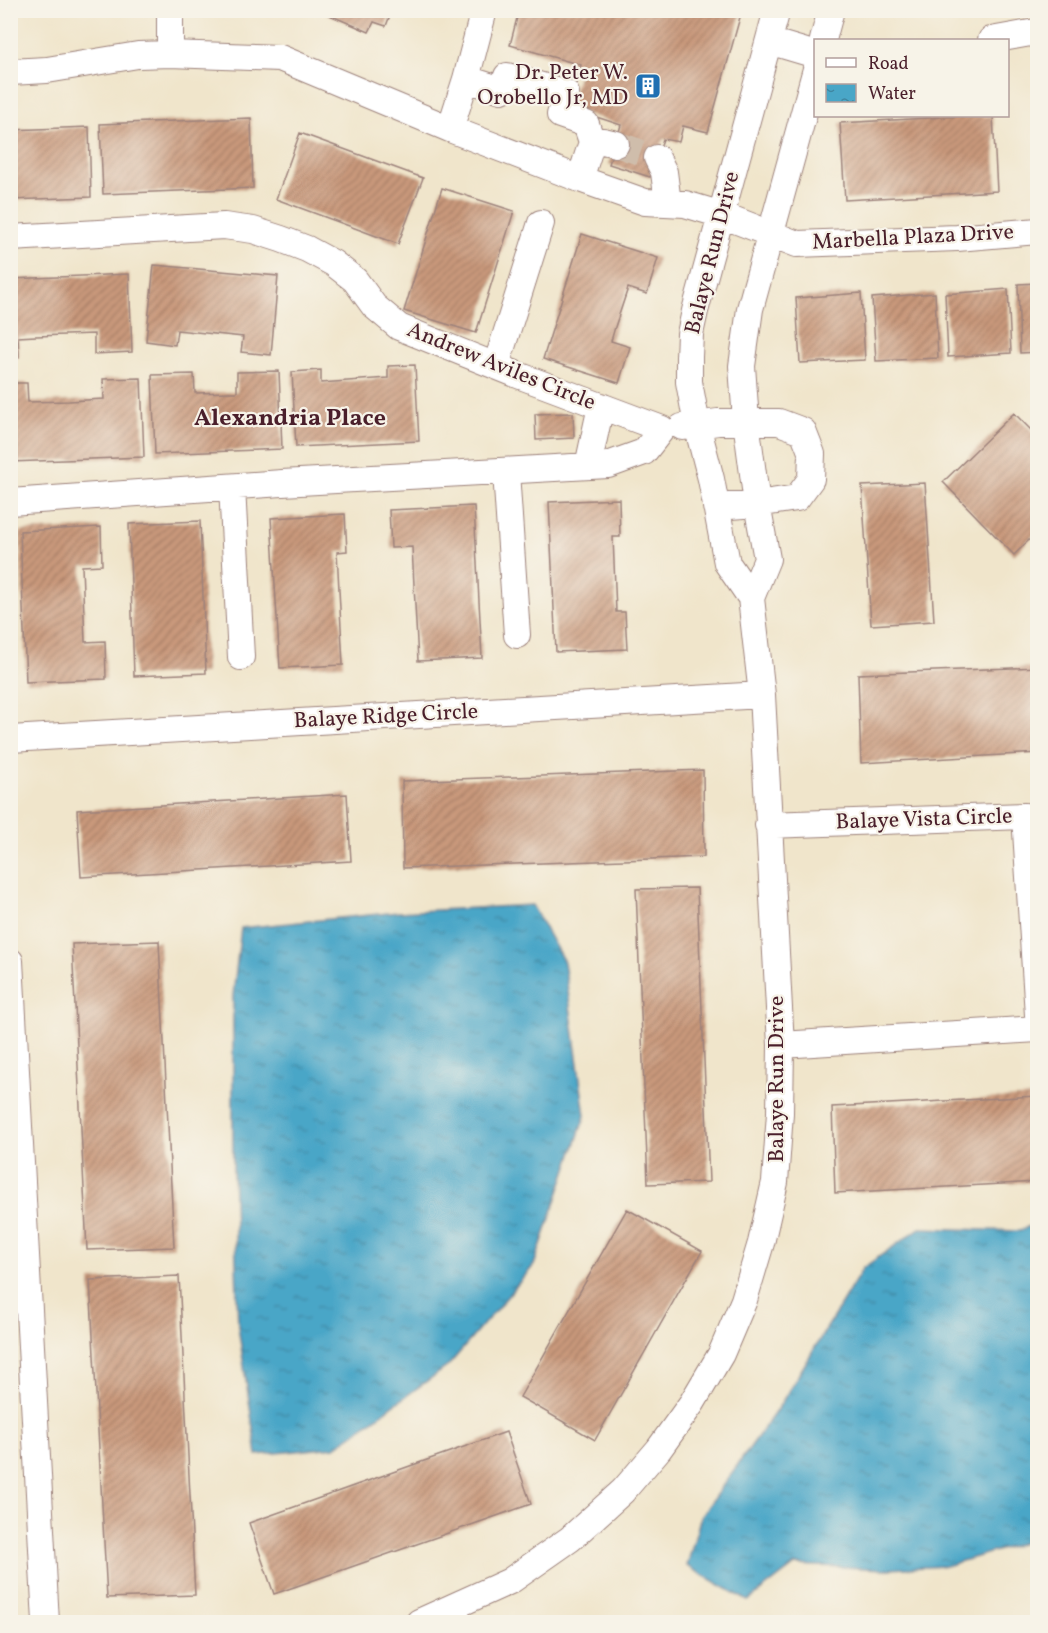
<svg xmlns="http://www.w3.org/2000/svg" width="1048" height="1633" font-family="Vollkorn,serif">
  <defs>
    <pattern id="water-ripples" width="26" height="14" patternUnits="userSpaceOnUse" patternTransform="scale(1.5)"><rect width="26" height="14" fill="#49a6c7"/><path d="M2 4q2-2 4 0t4 0M15 11q2-2 4 0t4 0" fill="none" stroke="#3f87a2"/></pattern>
    <pattern id="building-hatch" width="6" height="6" patternUnits="userSpaceOnUse" patternTransform="scale(1.5)"><rect width="6" height="6" fill="#c9997b"/><path d="M-1 1l2-2M0 6l6-6M5 7l2-2" fill="none" stroke="#a57c65"/></pattern>
  </defs>
  <rect width="100%" height="100%" fill="#f7f3e8"/>
  <filter id="ink" filterUnits="userSpaceOnUse"><feTurbulence type="fractalNoise" baseFrequency=".0167" numOctaves="2"/><feDisplacementMap in="SourceGraphic" scale="12" xChannelSelector="R" yChannelSelector="G"/><feConvolveMatrix kernelMatrix="1 2 1 2 8 2 1 2 1" color-interpolation-filters="sRGB"/></filter>
  <filter id="wash" filterUnits="userSpaceOnUse"><feTurbulence type="fractalNoise" baseFrequency=".008" numOctaves="4" result="noise"/><feDisplacementMap in="SourceGraphic" scale="24" xChannelSelector="R" yChannelSelector="G"/><feGaussianBlur stdDeviation="1.35" result="paint"/><feColorMatrix in="noise" values="0 0 0 0 0 0 0 0 0 0 0 0 0 0 0 0 0 1.4 0 .05"/><feComposite in="paint" operator="in"/></filter>
  <g filter="url(#wash)">
    <rect width="100%" height="100%" fill="#f0e5cb"/>
    <path fill="url(#water-ripples)" stroke="#4a6279" stroke-width="1.5" d="M532 905 564 962 585 1116 534 1265 448 1366 335 1447 257 1455 238 1326 233 1168V996L241 928 399 912Z
      M1037 1222V1539L945 1566 887 1569 795 1565 748 1601 687 1566 701 1516 779 1407 863 1268 920 1228 1020 1231Z"/>
    <g id="blocks">
      <path fill="url(#building-hatch)" d="M318 10H392L386 26 374 22 369 32Z
        M519 10H742L708 132 683 126 679 142 663 139 650 177 609 164 621 125 569 108 581 65 510 45Z
        M963 116H993L997 191 845 200 840 123Z
        M251 118 253 188 103 194 100 124Z
        M89 127 91 197 10 200V130Z
        M300 133 423 178 398 244 276 199Z
        M442 188 514 211 476 333 404 311Z
        M582 234 658 258 647 294 628 288 615 327 611 341 630 347 619 383 543 359Z
        M154 265 278 276 271 355 241 352 243 337 177 330 175 345 146 341Z
        M129 274 132 352 94 354V334L36 336 18 337 19 357H10V279Z
        M1038 283V352L1020 353 1018 284Z
        M1008 289 1011 353 948 357 945 294Z
        M861 293 865 360 800 363 796 298Z
        M935 293 938 358 876 361 872 298Z
        M415 365 419 441 296 447 292 372 321 370V383L388 378V366Z
        M279 371 282 449 155 454 152 375 194 374 195 393 231 392H237V372Z
        M141 378 144 457 10 462V383H27L28 402 69 401 104 399 103 379Z
        M573 413 574 438 536 440 535 414Z
        M1014 413 1038 437V531L1014 555 943 482Z
        M925 483 934 621 871 625 862 486Z
        M619 499 620 537H613L616 612H625L627 649 556 652 549 502Z
        M474 506 482 658 418 661 412 547 391 548 389 510Z
        M345 514 347 551 337 552 343 665 280 668 271 518Z
        M200 521 206 673 134 676 129 524Z
        M101 527 102 565 82 566 85 642 105 641 106 679 26 682 20 531Z
        M1038 667V753L861 763 858 674Z
        M703 770 704 857 403 868 402 781Z
        M347 794 351 861 81 877 77 810Z
        M697 888 709 1182 648 1184 636 889Z
        M159 941 174 1247 87 1250 72 944Z
        M1038 1096V1182L835 1193 832 1107Z
        M627 1209 702 1251 595 1440 520 1397Z
        M179 1276 195 1595 107 1598 90 1280Z
        M506 1432 531 1504 274 1594 249 1523Z"/>
    </g>
  </g>
  <g filter="url(#ink)">
    <use href="#blocks" fill-opacity="0" stroke="#9d827b" stroke-width="1.5"/>
    <g fill="none" stroke-linecap="round" stroke-linejoin="round">
      <path stroke="#cfbdab" stroke-width="26" stroke-dasharray="26 13" stroke-linecap="butt" d="M616 144 657 158"/>
      <defs>
        <path id="minor" d="M170 10V54
          M823 40 831 10
          M991 40 1036 32
          M769 41 816 55
          M10 72 47 70 138 55 170 54 280 58 450 129 580 179 645 202 685 204 722 215 797 244 957 238 1038 231
          M466 79 502 90 507 76 566 93 560 115 586 124 592 142 580 179
          M450 129 466 79 484 10
          M592 142 603 141 616 144
          M657 158 664 172 668 203
          M10 238 224 226 253 230 281 239 307 249 333 263 355 280 374 306 399 327 518 375 662 429 644 452 608 465 282 483 10 502
          M496 366 541 223
          M682 427 718 422H779L803 431 812 454 811 479 797 498 757 504 716 507
          M588 466 601 406
          M506 472 517 635
          M232 487 241 657
          M751 598 767 559 757 504 746 421 742 366 750 309 816 69
          M10 739 762 695
          M768 825 1025 816 1038 1015
          M10 961 46 1622
          M781 1045 1038 1029
          M419 1622 510 1581 570 1539 623 1491 659 1449 692 1403 721 1354 744 1300 761 1243 775 1182 780 1113 781 1045 762 695 751 598 727 563 711 479 697 425 689 382V357L690 334 695 311 777 10"/>
      </defs>
      <use href="#minor" stroke="#9d827b" stroke-width="28"/>
      <use href="#minor" stroke="#fff" stroke-width="26"/>
    </g>
  </g>
  <defs>
    <symbol id="building-square" viewBox="-11 -11 22 22"><rect x="-9" y="-9" width="18" height="18" rx="4" fill="#1f6fb2" stroke="#f7f3e8"/><path d="M-4-6H4V6H1V3H-1V6H-4ZM-2.5-4.3h1.7v1.8h-1.7ZM.8-4.3h1.7v1.8H.8ZM-2.5-1h1.7V.8h-1.7ZM.8-1h1.7V.8H.8Z" fill="#fff"/></symbol>
  </defs>
  <g fill-rule="evenodd">
    <use href="#building-square" x="633" y="71" width="30" height="30"/>
  </g>
  <g text-anchor="middle" dominant-baseline="central" stroke-width="4.5" stroke-linejoin="round" paint-order="stroke">
    <g font-size="22" fill="#4a1f2b" stroke="#f7f3e8" text-anchor="end">
      <text x="628" y="73">Dr. Peter W.<tspan x="628" dy="25">Orobello Jr, MD</tspan></text>
    </g>
    <g font-size="22" fill="#4a1f2b" stroke="#f7f3e8">
      <text transform="translate(913 238) rotate(-3)">Marbella Plaza Drive</text>
      <text transform="translate(713 253) rotate(-76)">Balaye Run Drive</text>
      <text transform="translate(501 367) rotate(22)">Andrew Aviles Circle</text>
      <text transform="translate(386 717) rotate(-3)">Balaye Ridge Circle</text>
      <text transform="translate(924 820) rotate(-2)">Balaye Vista Circle</text>
      <text transform="translate(777 1079) rotate(-90)">Balaye Run Drive</text>
    </g>
    <g font-size="24" font-weight="bold" fill="#4a1f2b" stroke="#f7f3e8">
      <text x="290" y="419">Alexandria Place</text>
    </g>
  </g>
  <rect width="1048" height="1633" fill="none" stroke="#f7f3e8" stroke-width="36"/>
  <rect x="814" y="39" width="195" height="78" fill="#f7f3e8" stroke="#b29e9c" stroke-width="1.5"/>
  <rect x="826" y="58" width="30" height="9" fill="#ffffff" stroke="#b29e9c" stroke-width="1.5"/>
  <text x="868" y="69" font-size="18" fill="#4a1f2b">Road</text>
  <rect x="826" y="84" width="30" height="18" fill="url(#water-ripples)" stroke="#b29e9c" stroke-width="1.5"/>
  <text x="868" y="99" font-size="18" fill="#4a1f2b">Water</text>
</svg>
